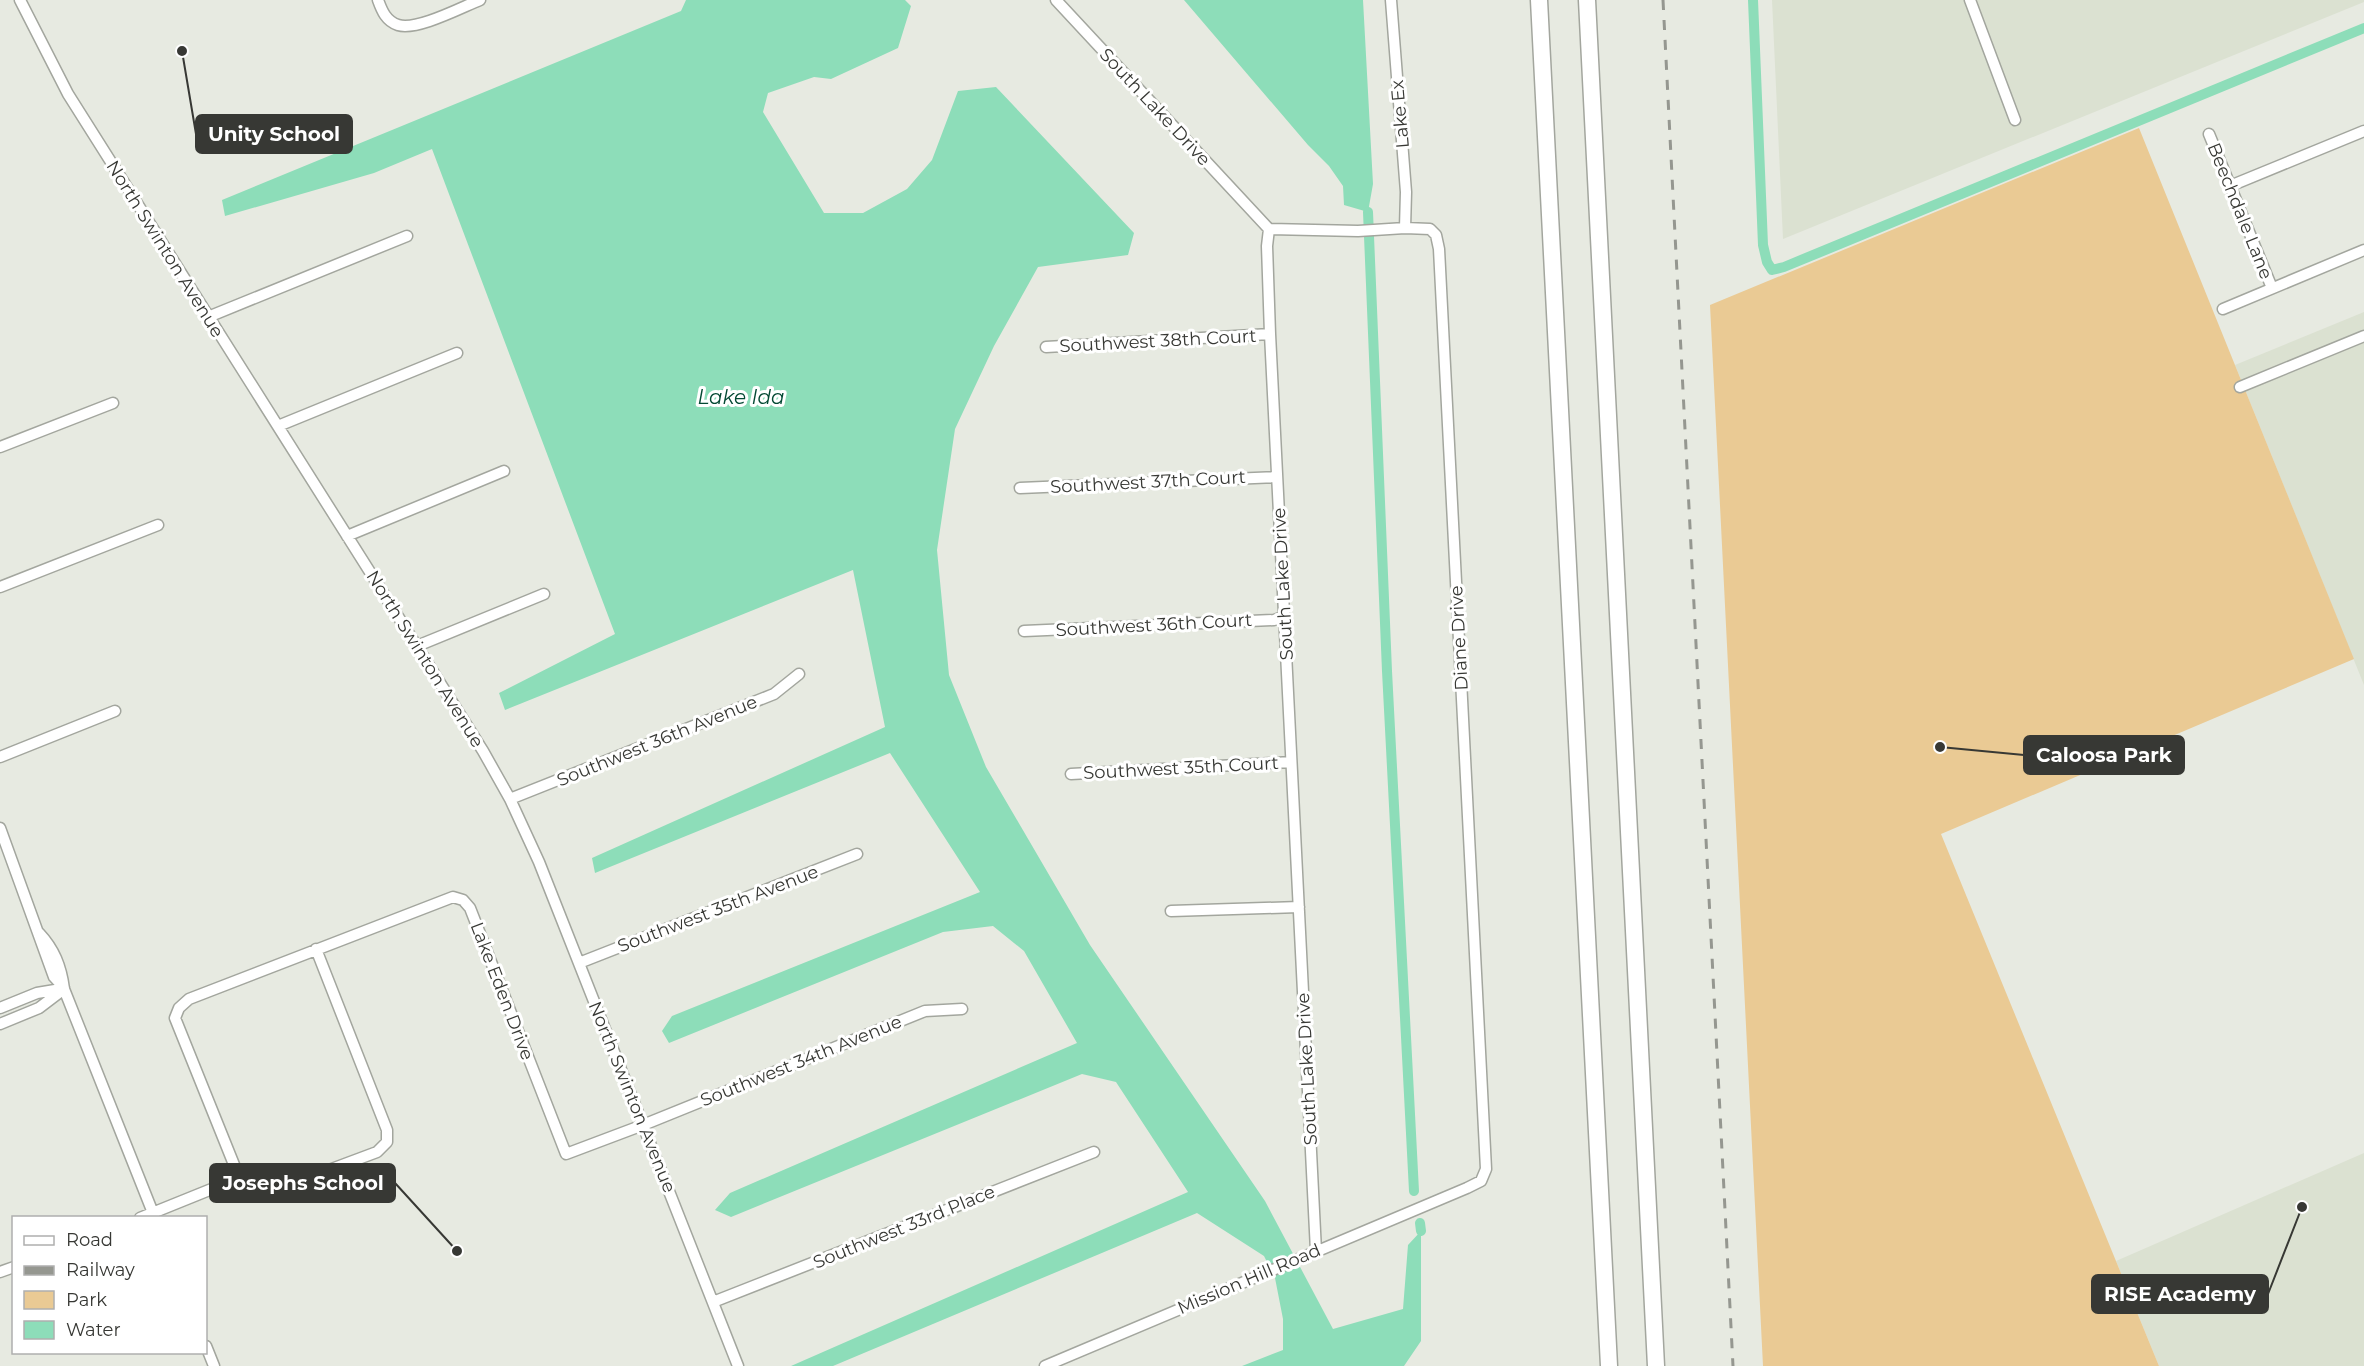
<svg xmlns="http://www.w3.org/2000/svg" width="2364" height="1366" font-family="Montserrat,sans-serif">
  <rect width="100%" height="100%" fill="#e7eae1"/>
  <path fill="#dbe1d1" d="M1772 0H2364V2L1783 239Z
    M2364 312V685L2235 365Z
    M2364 1153V1366H2159L2116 1261Z"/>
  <path fill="#eaca94" d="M2139 128 2354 659 1941 834 2159 1366H1763L1710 305Z"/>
  <path fill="#8dddb9" d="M686 0H905L911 6 898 48 831 79 814 77 768 93 763 112 824 213H863L907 189 932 160 958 91 996 87 1134 233 1128 255 1038 267 994 346 955 429 937 550 949 675 986 767 1090 945 1265 1201 1333 1329 1403 1309 1408 1245 1421 1231V1341L1404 1366H1242L1283 1350V1319L1275 1278 1264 1256 1197 1213 833 1366H791L1188 1192 1116 1082 1082 1074 731 1217 715 1210 730 1193 1077 1043 1024 951 993 926 943 932 669 1043 662 1031 672 1016 980 892 890 753 595 873 592 858 885 727 853 570 505 710 499 693 615 634 432 149 374 173 225 216 222 200 681 11Z
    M1184 0H1363L1373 184 1368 212 1344 205 1343 186 1329 166 1308 145Z"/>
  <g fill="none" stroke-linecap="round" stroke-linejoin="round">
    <path stroke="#8dddb9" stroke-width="10" d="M1753 0 1763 245 1767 262 1772 270 1784 267 2364 28
      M1368 212 1387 671 1414 1191
      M1420 1223 1421 1231"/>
    <defs>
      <path id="minor" d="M20 0 68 94 483 751 510 799 539 862 738 1366
        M378 0C382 11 386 21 398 25 417 31 462 7 480 0
        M1056 0 1269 229 1267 246 1270 334 1316 1251
        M1391 0 1406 192 1405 228
        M1970 0 2015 120
        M2209 134 2272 288
        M2230 186 2364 131
        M2223 309 2364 250
        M208 317 407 236
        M1046 347 1270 334
        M2240 387 2364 336
        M278 426 457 353
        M0 447 113 403
        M1020 488 1277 477
        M347 536 504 471
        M0 587 158 525
        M1024 631 1274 620 1285 616
        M417 646 544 594
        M0 757 115 711
        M1071 774 1291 762
        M510 799 774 694 799 674
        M0 828 54 977 64 988
        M1171 911 1299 907
        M39 933C54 949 61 966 64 989L155 1218
        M316 949 387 1130V1142L377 1152 262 1195 254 1196 245 1192 175 1018 179 1008 189 999 453 897 463 900 470 908 566 1154 643 1125 925 1011 962 1009
        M579 963 857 854
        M0 1008 37 993 61 989
        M0 1024 39 1008 64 989
        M140 1218 239 1178
        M0 1272 14 1267
        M713 1302 1094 1152
        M206 1346 214 1366
        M1045 1366 1467 1188 1481 1181 1486 1169 1439 249 1436 235 1430 229 1405 228 1358 231 1269 229"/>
      <path id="highway" d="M1539 0 1609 1366
        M1587 0 1656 1366"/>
    </defs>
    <use href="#minor" stroke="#a3a69e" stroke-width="13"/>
    <use href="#highway" stroke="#a3a69e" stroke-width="19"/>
    <use href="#minor" stroke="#fff" stroke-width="10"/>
    <use href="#highway" stroke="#fff" stroke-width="16"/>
    <path stroke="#959790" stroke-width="3" stroke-dasharray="10 10" stroke-linecap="butt" d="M1663 0 1733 1366"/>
  </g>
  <g text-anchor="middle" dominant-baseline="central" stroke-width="6" stroke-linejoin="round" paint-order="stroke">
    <g font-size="18" fill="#373834" stroke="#fff">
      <text transform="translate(1155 107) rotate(47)">South Lake Drive</text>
      <text transform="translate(1400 114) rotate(-95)">Lake Ex</text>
      <text transform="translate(2240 211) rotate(68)">Beechdale Lane</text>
      <text transform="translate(165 249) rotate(58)">North Swinton Avenue</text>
      <text transform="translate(1158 341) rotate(-3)">Southwest 38th Court</text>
      <text transform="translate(1148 482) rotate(-3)">Southwest 37th Court</text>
      <text transform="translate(1283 584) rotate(-93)">South Lake Drive</text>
      <text transform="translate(1154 625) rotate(-3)">Southwest 36th Court</text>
      <text transform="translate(1459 638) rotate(-93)">Diane Drive</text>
      <text transform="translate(425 659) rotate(58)">North Swinton Avenue</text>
      <text transform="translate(657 741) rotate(-22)">Southwest 36th Avenue</text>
      <text transform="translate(1181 768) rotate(-3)">Southwest 35th Court</text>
      <text transform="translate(718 909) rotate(-21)">Southwest 35th Avenue</text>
      <text transform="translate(502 991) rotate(69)">Lake Eden Drive</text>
      <text transform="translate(801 1061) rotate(-22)">Southwest 34th Avenue</text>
      <text transform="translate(1307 1069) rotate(-93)">South Lake Drive</text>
      <text transform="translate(632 1097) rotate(68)">North Swinton Avenue</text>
      <text transform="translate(904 1227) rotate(-22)">Southwest 33rd Place</text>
      <text transform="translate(1249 1279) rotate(-23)">Mission Hill Road</text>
    </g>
    <g font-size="20" font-style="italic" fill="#034933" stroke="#fff">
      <text x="741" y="397">Lake Ida</text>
    </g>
  </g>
  <path fill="none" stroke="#373834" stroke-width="2" d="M182 51L196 134M1940 747L2024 755M457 1251L395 1183M2302 1207L2268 1294"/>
  <g fill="#373834" stroke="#fff" stroke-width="2">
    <circle cx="182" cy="51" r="6"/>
    <circle cx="1940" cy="747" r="6"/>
    <circle cx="457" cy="1251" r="6"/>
    <circle cx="2302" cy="1207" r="6"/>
  </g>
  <g fill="#373834" stroke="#373834" stroke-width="2">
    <rect x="196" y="115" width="156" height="38" rx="6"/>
    <rect x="2024" y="736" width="160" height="38" rx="6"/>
    <rect x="210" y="1164" width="185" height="38" rx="6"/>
    <rect x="2092" y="1275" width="176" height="38" rx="6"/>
  </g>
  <g font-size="20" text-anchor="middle" font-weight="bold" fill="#fff">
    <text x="274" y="141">Unity School</text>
    <text x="2104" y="762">Caloosa Park</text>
    <text x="303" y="1190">Josephs School</text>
    <text x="2180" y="1301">RISE Academy</text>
  </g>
  <rect x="12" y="1216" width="195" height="138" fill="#ffffff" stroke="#afafae" stroke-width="1.5"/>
  <rect x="24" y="1236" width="30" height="9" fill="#ffffff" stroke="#afafae" stroke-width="1.5"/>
  <text x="66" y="1246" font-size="18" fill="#373834">Road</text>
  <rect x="24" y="1266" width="30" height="9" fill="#959790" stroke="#afafae" stroke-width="1.5"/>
  <text x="66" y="1276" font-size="18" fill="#373834">Railway</text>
  <rect x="24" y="1291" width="30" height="18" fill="#eaca94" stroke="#afafae" stroke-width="1.5"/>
  <text x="66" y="1306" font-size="18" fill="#373834">Park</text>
  <rect x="24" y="1321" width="30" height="18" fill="#8dddb9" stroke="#afafae" stroke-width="1.5"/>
  <text x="66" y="1336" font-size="18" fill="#373834">Water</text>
</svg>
